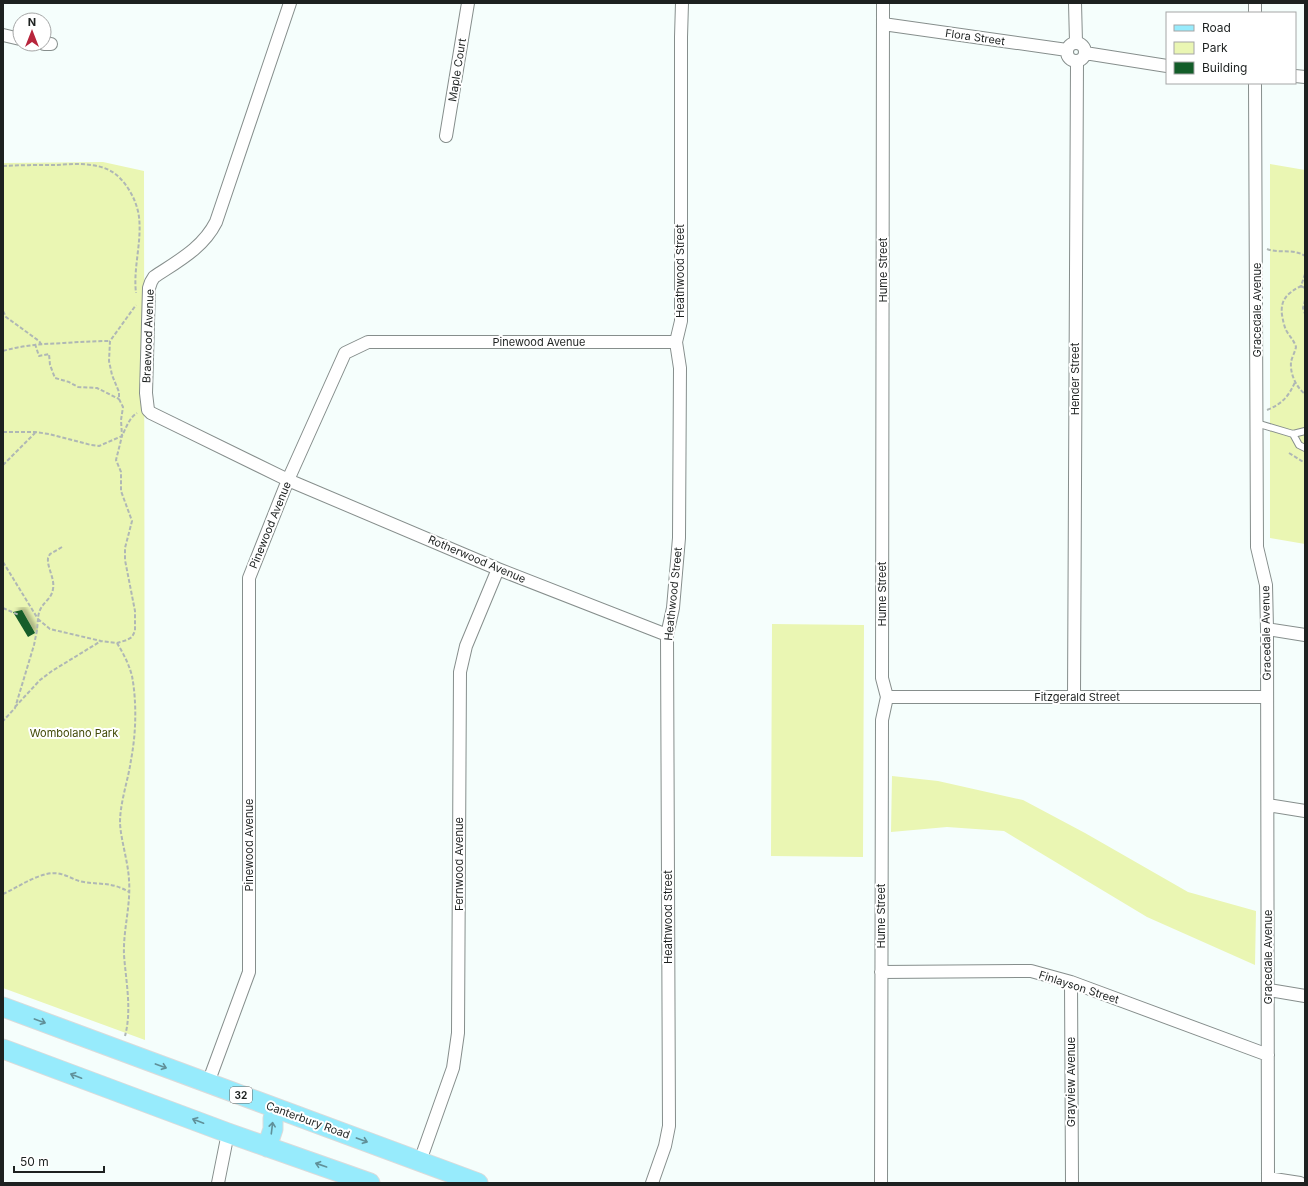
<svg xmlns="http://www.w3.org/2000/svg" width="1308" height="1186" font-family="Inter,sans-serif">
  <defs>
    <filter id="shadow"><feDropShadow dx="3.5" dy="-3.5" stdDeviation="2" flood-color="#0004"/></filter>
  </defs>
  <rect width="100%" height="100%" fill="#f5fefc"/>
  <path fill="#eaf6b3" d="M103 162 144 171 145 1040 3 988V163Z
    M1270 164 1305 170V544L1270 538Z
    M772 624 864 625 863 857 771 856Z
    M892 776 938 781 1023 800 1085 833 1188 892 1256 911 1255 965 1147 917 1004 831 947 827 891 832Z"/>
  <path fill="#135d29" filter="url(#shadow)" d="M22 610 35 633 28 637 13 612Z"/>
  <g fill="none" stroke-linecap="round" stroke-linejoin="round">
    <defs>
      <path id="lane" d="M1256 423 1293 434 1305 431
        M1293 434 1299 445 1305 448"/>
      <path id="street" d="M290 3 216 222C203 248 178 261 154 277L151 282 149 288 146 393 148 410 151 413 288 480 498 569 667 635
        M1075 3 1076 42
        M1255 3V13
        M883 24 1067 50
        M3 35 20 39
        M1067 52a9 9 0 1 1 18 0a9 9 0 1 1-18 0Z
        M44 44H51
        M1085 53 1167 66
        M1295 76 1305 77
        M1255 83 1257 547 1266 585 1267 629 1268 1183
        M446 136 468 3
        M1267 629 1305 635
        M887 697H1267
        M1074 697 1077 61
        M1268 805 1305 811
        M881 972 1031 971 1071 982 1268 1055
        M1071 982 1072 1183
        M1269 990 1305 996
        M208 1083 249 972V578L288 480 345 353 368 342H676
        M420 1161 453 1068 458 1033 460 672 466 646 498 569
        M1268 1178 1300 1183
        M218 1183 228 1133
        M652 1183 665 1146 669 1126 667 635 673 608 679 538 680 368 676 342 681 321V37L682 3
        M881 1183 882 720 887 697 882 678 883 3"/>
      <path id="primary" d="M3 1007 478 1183
        M3 1049 228 1133 370 1183
        M267 1147 273 1129V1118L278 1109"/>
    </defs>
    <use href="#lane" stroke="#868e8c" stroke-width="8"/>
    <use href="#street" stroke="#868e8c" stroke-width="14"/>
    <use href="#primary" stroke="#dbdbdb" stroke-width="21"/>
    <path stroke="#afb7b5" stroke-width="2" stroke-dasharray="4 2" stroke-linecap="butt" d="M3 166C20 165 38 165 55 165 72 164 92 162 109 170 125 178 137 200 139 217 142 242 133 268 136 293
      M1267 249C1280 254 1293 248 1305 256
      M1305 274 1301 286C1288 293 1280 299 1282 315 1283 320 1284 326 1286 330 1289 336 1294 340 1296 347 1295 352 1292 357 1291 362 1290 374 1296 387 1305 394
      M1301 286 1305 288
      M1305 300 1303 308 1305 314
      M3 311 6 317 39 341 41 344
      M35 344 39 356 49 354 50 365 55 378 69 382 78 387 97 388 119 399
      M3 351C23 345 43 344 64 343 80 342 95 341 110 341
      M1267 410C1282 404 1289 396 1295 382
      M3 432H35L49 434 91 445 99 446 122 436C126 428 129 418 137 413
      M1289 453 1305 463
      M3 465 35 433
      M62 547 50 554 48 558C47 568 55 578 53 589 51 602 39 602 38 619L50 629 101 641 117 643 127 640 132 637 135 631V611L125 560V548L132 521 121 491V472L116 460 122 436 121 420 123 407 119 399V392L112 375 109 361 110 341 136 305
      M3 562 38 619 37 630 34 645 15 708 3 721
      M3 608 19 615
      M117 643C123 653 129 664 132 676 137 703 136 734 131 760 128 781 120 802 120 823 121 841 128 861 129 880 131 905 123 930 124 955 126 982 132 1010 125 1036
      M15 707 40 680 52 671 101 641
      M3 894C19 887 43 869 61 874 69 876 76 881 84 882 103 885 112 882 129 892"/>
    <use href="#lane" stroke="#fff" stroke-width="6"/>
    <use href="#street" stroke="#fff" stroke-width="12"/>
    <use href="#primary" stroke="#97ebfc" stroke-width="19"/>
  </g>
  <defs><path id="oneway-shaft" d="M-6 0H5M1.5-3L5.5 0L1.5 3" fill="none" stroke-width="1.6" stroke-linecap="round" stroke-linejoin="round"/></defs>
  <g stroke="#609099">
    <use href="#oneway-shaft" transform="translate(40 1021) rotate(20)"/>
    <use href="#oneway-shaft" transform="translate(161 1066) rotate(20)"/>
    <use href="#oneway-shaft" transform="translate(76 1076) rotate(-159)"/>
    <use href="#oneway-shaft" transform="translate(198 1121) rotate(-159)"/>
    <use href="#oneway-shaft" transform="translate(272 1128) rotate(-83)"/>
    <use href="#oneway-shaft" transform="translate(362 1140) rotate(20)"/>
    <use href="#oneway-shaft" transform="translate(321 1165) rotate(-161)"/>
  </g>
  <g text-anchor="middle" dominant-baseline="central" stroke-width="4" stroke-linejoin="round" paint-order="stroke">
    <rect fill="#fff" stroke="#616463" stroke-width="1" x="230" y="1087" width="22" height="16" rx="3"/>
    <g font-size="10" font-weight="bold" fill="#1d2120">
      <text x="241" y="1095">32</text>
    </g>
    <g font-size="11" fill="#1d2120" stroke="#fff">
      <text transform="translate(975 37) rotate(8)">Flora Street</text>
      <text transform="translate(457 70) rotate(-81)">Maple Court</text>
      <text transform="translate(883 270) rotate(-90)">Hume Street</text>
      <text transform="translate(680 271) rotate(-90)">Heathwood Street</text>
      <text transform="translate(1257 310) rotate(-90)">Gracedale Avenue</text>
      <text transform="translate(148 336) rotate(-88)">Braewood Avenue</text>
      <text x="539" y="342">Pinewood Avenue</text>
      <text transform="translate(1075 379) rotate(-90)">Hender Street</text>
      <text transform="translate(270 525) rotate(-68)">Pinewood Avenue</text>
      <text transform="translate(477 559) rotate(23)">Rotherwood Avenue</text>
      <text transform="translate(673 594) rotate(-84)">Heathwood Street</text>
      <text transform="translate(882 594) rotate(-90)">Hume Street</text>
      <text transform="translate(1266 633) rotate(-91)">Gracedale Avenue</text>
      <text x="1077" y="697">Fitzgerald Street</text>
      <text transform="translate(249 845) rotate(-90)">Pinewood Avenue</text>
      <text transform="translate(459 864) rotate(-90)">Fernwood Avenue</text>
      <text transform="translate(881 916) rotate(-90)">Hume Street</text>
      <text transform="translate(668 917) rotate(-90)">Heathwood Street</text>
      <text transform="translate(1268 957) rotate(-90)">Gracedale Avenue</text>
      <text transform="translate(1079 987) rotate(18)">Finlayson Street</text>
      <text transform="translate(1071 1082) rotate(-90)">Grayview Avenue</text>
      <text transform="translate(308 1120) rotate(20)">Canterbury Road</text>
    </g>
    <g font-size="11" fill="#424a08" stroke="#fff">
      <text x="74" y="733">Wombolano Park</text>
    </g>
  </g>
  <rect width="1308" height="1186" fill="none" stroke="#1d2120" stroke-width="8"/>
  <rect x="1166" y="12" width="130" height="72" fill="#ffffff" stroke="#a5a6a6"/>
  <rect x="1174" y="25" width="20" height="6" fill="#97ebfc" stroke="#a5a6a6"/>
  <text x="1202" y="32" font-size="12" fill="#1d2120">Road</text>
  <rect x="1174" y="42" width="20" height="12" fill="#eaf6b3" stroke="#a5a6a6"/>
  <text x="1202" y="52" font-size="12" fill="#1d2120">Park</text>
  <rect x="1174" y="62" width="20" height="12" fill="#135d29" stroke="#a5a6a6"/>
  <text x="1202" y="72" font-size="12" fill="#1d2120">Building</text>
  <g transform="translate(32 32)"><circle r="19" fill="#ffffff" stroke="#a5a6a6"/>
  <path d="M0-3L7 15L0 10L-7 15Z" fill="#b7253c"/>
  <text y="-6" font-size="11" font-weight="bold" text-anchor="middle" fill="#1d2120">N</text>
  </g>
  <path d="M14 1166v6h90v-6" fill="none" stroke="#1d2120" stroke-width="2"/>
  <text x="20" y="1166" font-size="12" fill="#1d2120" stroke="#ffffff" stroke-width="3" paint-order="stroke">50 m</text>
</svg>
